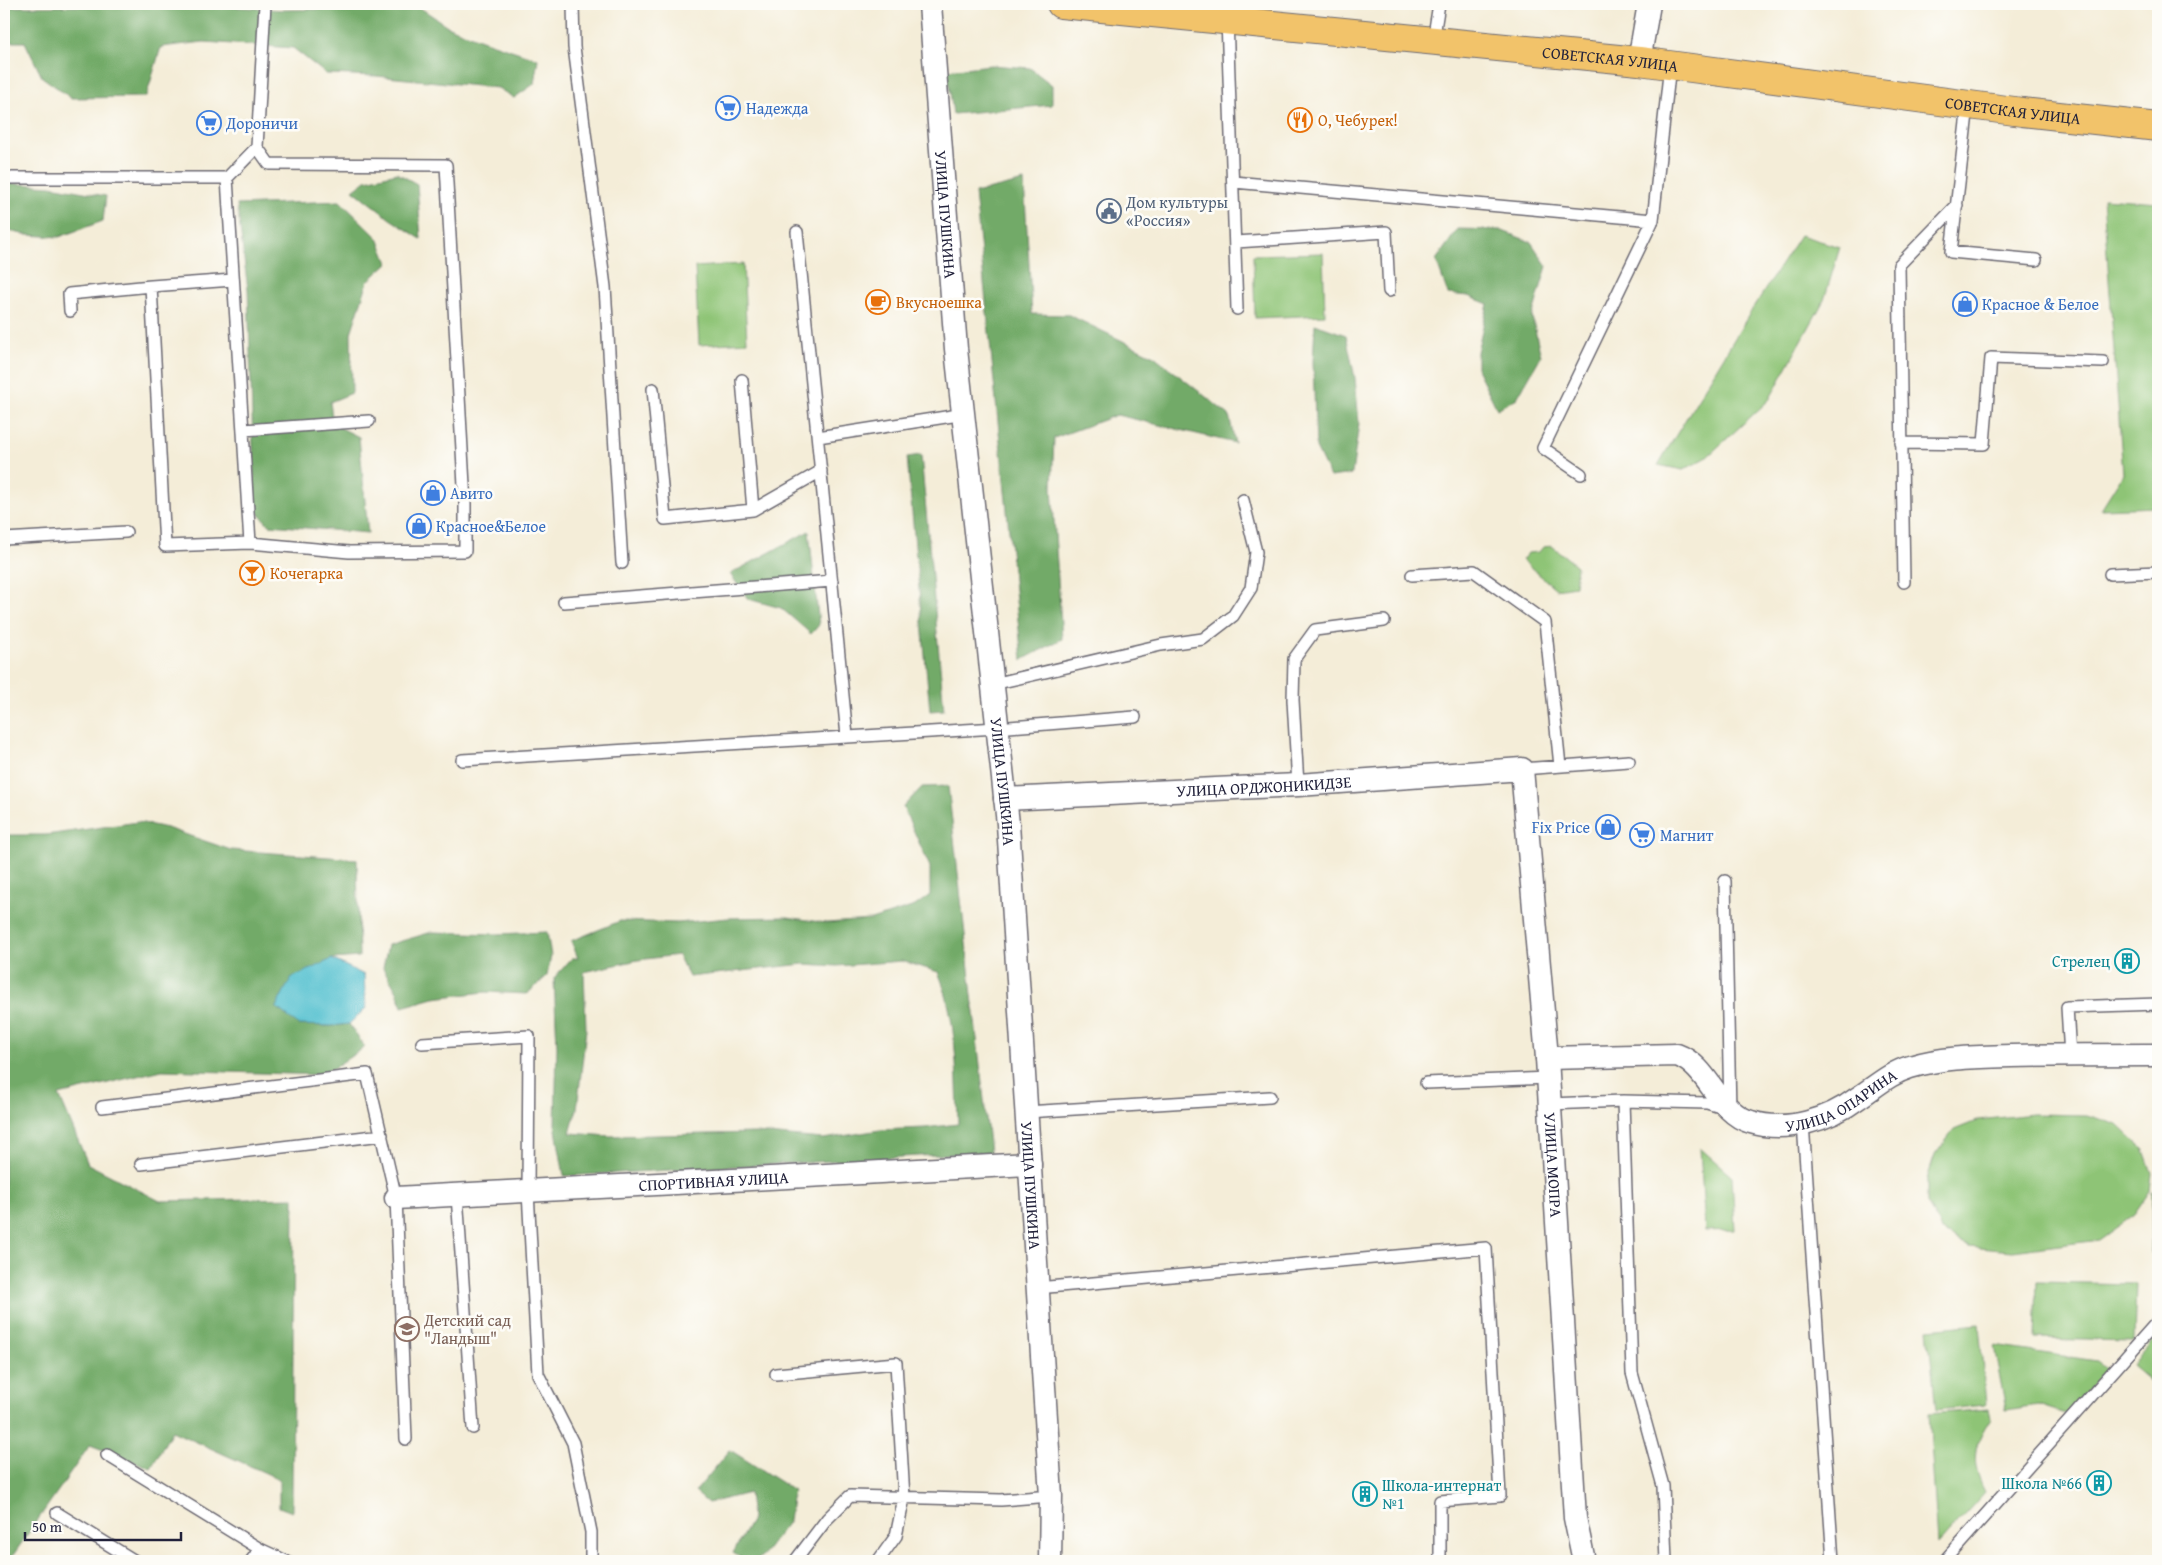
<svg xmlns="http://www.w3.org/2000/svg" width="2162" height="1565" font-family="'Gentium Book Plus',serif">
  <rect width="100%" height="100%" fill="#fdfcf7"/>
  <filter id="ink" filterUnits="userSpaceOnUse"><feTurbulence type="fractalNoise" baseFrequency=".02" numOctaves="2"/><feDisplacementMap in="SourceGraphic" scale="10" xChannelSelector="R" yChannelSelector="G"/><feConvolveMatrix kernelMatrix="1 2 1 2 8 2 1 2 1" color-interpolation-filters="sRGB"/></filter>
  <filter id="wash" filterUnits="userSpaceOnUse"><feTurbulence type="fractalNoise" baseFrequency=".0096" numOctaves="4" result="noise"/><feDisplacementMap in="SourceGraphic" scale="20" xChannelSelector="R" yChannelSelector="G"/><feGaussianBlur stdDeviation="1.12" result="paint"/><feColorMatrix in="noise" values="0 0 0 0 0 0 0 0 0 0 0 0 0 0 0 0 0 1.4 0 .05"/><feComposite in="paint" operator="in"/></filter>
  <g filter="url(#wash)">
    <rect width="100%" height="100%" fill="#f4edd8"/>
    <path fill="#8ec476" stroke="#587358" d="M2103 198 2158 202V507L2101 509 2123 474Z
      M1800 235 1840 247 1824 300 1769 400 1706 458 1683 470 1658 465 1750 313Z
      M1323 253 1325 315 1255 318 1253 255Z
      M743 264 747 342 699 345 695 267Z
      M1552 546 1577 566 1575 586 1556 589 1522 560 1528 553 1539 552 1543 547Z
      M2033 1114 2087 1115 2118 1125 2144 1150 2152 1173 2150 1192 2134 1215 2099 1240 2012 1251 1969 1247 1941 1230 1927 1202V1179L1935 1155 1954 1130 1979 1120Z
      M1700 1148 1732 1176 1735 1230 1705 1231Z
      M2152 1193H2158V1253H2151Z
      M2037 1282 2136 1284 2134 1341 2035 1339Z
      M1979 1324 1986 1405 1936 1410 1928 1329Z
      M2158 1336V1387L2132 1365Z
      M1994 1346 2097 1361 2107 1369 2066 1414 2038 1405 2006 1410Z
      M1989 1409 1991 1418C1973 1444 1970 1463 1985 1492L1938 1544 1929 1414Z"/>
    <path fill="#72aa67" stroke="#4a6651" fill-rule="evenodd" d="M201 5 285 10 419 7 449 27 482 40 538 59 534 84 514 98 498 88 376 76 326 74 293 48 204 42 161 47 146 97 71 98 42 77 25 42H4V7Z
      M991 65 1030 68 1052 85V105L953 114 947 70Z
      M397 173 417 184 421 239 390 219 353 190 366 180Z
      M1024 181 1032 314 1069 315 1154 356 1229 415 1235 443 1117 415 1054 438 1052 488 1062 639 1022 660 975 193Z
      M4 183 51 186 106 196 103 221 59 237 27 235 4 230Z
      M340 201 378 238 388 263 368 281 351 333 352 393 330 402 333 424 359 437 368 533 269 525 255 509 248 290 237 205Z
      M1458 229 1500 230 1531 242 1547 266 1532 317 1541 356 1517 398 1497 409 1477 369V352L1488 304 1468 296 1448 294 1436 260Z
      M1315 324 1346 335 1355 378 1359 423 1352 474 1330 477 1316 448 1313 362Z
      M921 455 944 710 930 711 907 457Z
      M809 531 819 625 811 634 781 608 748 599 730 574Z
      M948 786 990 1152 564 1176 555 1124 557 1047 554 978 572 958H578L571 941 620 921 678 923 728 918 788 917 826 923 871 920 915 906 930 895V867L903 807 922 787ZM678 955 689 977 804 964 837 966 902 961 938 972C957 1015 957 1078 958 1124L924 1128 880 1130 823 1139 756 1133 610 1136 570 1133 577 1109 586 1029 584 972 638 960Z
      M138 822 167 828 231 850 357 859 359 957 332 959 298 1025 329 1026 349 1024 365 1047 323 1075 162 1070 59 1095 88 1164 160 1201 294 1198 292 1512 279 1507V1479L172 1431 151 1468 90 1445 9 1561H4V835H46Z
      M432 932 497 934 547 932 551 956 547 976 527 994 485 992 434 998 402 1007 397 992 383 968 388 945Z
      M730 1450 793 1490 789 1521 761 1557C751 1565 743 1559 733 1553L752 1519 749 1493 708 1503 695 1492Z"/>
    <path fill="#55c1d0" stroke="#3c7286" d="M332 959 364 975 366 1008 349 1024 331 1026 298 1025 276 1007 291 978Z"/>
  </g>
  <g filter="url(#ink)">
    <g fill="none" stroke-linecap="round" stroke-linejoin="round">
      <defs>
        <path id="service" d="M573 4 574 47 605 287 622 563
          M1227 19 1237 309
          M1433 41 1439 4
          M1968 105 1951 252 2036 260
          M4 178H227L257 147 265 4
          M227 178 250 543 349 552 465 551V503L446 165 269 164 257 147
          M1234 182 1653 220
          M797 232 847 736
          M1236 242 1386 232 1389 291
          M233 280 151 286 165 546 250 543
          M70 311 69 294 151 286
          M742 380 753 510
          M653 389 665 519 753 510 821 471
          M243 430 369 421
          M818 437 965 414
          M1901 443 1984 444 1991 358 2103 362
          M1581 474 1543 448 1653 220 1670 65
          M4 539 126 532
          M2110 574 2158 572
          M1412 575 1474 571 1545 622 1560 766
          M1904 582 1899 265 1957 205
          M564 602 832 581
          M993 684 1161 645 1203 639 1233 616 1251 588 1256 552 1243 500
          M462 760 997 728 1135 717
          M1522 769 1629 761
          M1298 785 1293 700 1294 659 1315 630 1384 621
          M422 1043 529 1036 528 1192 538 1374 573 1443 591 1532V1561
          M2070 1056 2067 1007 2158 1004
          M1426 1083 1548 1078
          M1623 1101 1707 1103 1730 1110 1725 881
          M1550 1104 1623 1101 1632 1373 1663 1486 1666 1561
          M102 1107 367 1074 396 1198 406 1439
          M1026 1112 1270 1097
          M1803 1123 1833 1561
          M141 1164 382 1135
          M457 1195 473 1428
          M1037 1288 1486 1248 1500 1496 1440 1501V1559
          M776 1374 896 1363 904 1498 896 1536 878 1561
          M107 1455 260 1549 251 1561
          M57 1513 135 1561
          M260 1549 286 1561
          M795 1561 827 1519 850 1496 1001 1500 1051 1496
          M1947 1561V1558L2158 1321"/>
        <g id="minor">
          <path id="s1" d="M930 4 956 349 1008 824 1051 1496 1050 1561"/>
          <path d="M1639 61 1649 4"/>
          <path id="s2" d="M1005 799 1298 785 1522 769 1547 1058 1575 1518 1584 1561"/>
          <path id="s3" d="M1547 1058 1677 1055C1710 1067 1717 1113 1751 1122 1787 1133 1829 1120 1858 1098 1875 1087 1890 1073 1910 1067 1943 1057 1977 1057 2011 1056 2060 1055 2109 1055 2158 1055"/>
          <path id="s4" d="M396 1198 1030 1164"/>
        </g>
        <g id="primary">
          <path id="s5" d="M1061 4 1639 61 2022 112 2158 127"/>
        </g>
      </defs>
      <use href="#service" stroke="#6c6972" stroke-width="14"/>
      <use href="#minor" stroke="#6c6972" stroke-width="25"/>
      <use href="#primary" stroke="#6c6972" stroke-width="30"/>
      <use href="#service" stroke="#fff" stroke-width="11"/>
      <use href="#minor" stroke="#fff" stroke-width="22"/>
      <use href="#primary" stroke="#f2c36a" stroke-width="28"/>
    </g>
  </g>
  <defs>
    <symbol id="supermarket-ring" viewBox="-11 -11 22 22"><circle r="9.5" fill="#fdfcf7" stroke="#3f7fe0" stroke-width="1.5"/><path d="M-6-5.5h2.5l.6 2H6L4.5 2H-2.5L-4.4-4H-6ZM-1.5 3.2a1.3 1.3 0 1 0 .1 0ZM3 3.2a1.3 1.3 0 1 0 .1 0Z" fill="#3f7fe0"/></symbol>
    <symbol id="restaurant-ring" viewBox="-11 -11 22 22"><circle r="9.5" fill="#fdfcf7" stroke="#e8710a" stroke-width="1.5"/><path d="M-5-6h1v4h1v-4h1v4h1v-4h1v5L-1.5 .5V6h-2V.5L-5-1ZM5-6V6H3V1.5H1.5Q1.5-4 5-6Z" fill="#e8710a"/></symbol>
    <symbol id="civic-ring" viewBox="-11 -11 22 22"><circle r="9.5" fill="#fdfcf7" stroke="#5c6f8a" stroke-width="1.5"/><path d="M-.6-6.5H3V-4.5H.6V-3L4-1V1h2V6H-6V1h2V-1L-.6-3ZM-1.2 2.5V6h2.4V2.5Z" fill="#5c6f8a"/></symbol>
    <symbol id="cafe-ring" viewBox="-11 -11 22 22"><circle r="9.5" fill="#fdfcf7" stroke="#e8710a" stroke-width="1.5"/><path d="M-5.5-4.5H6V0H3Q3 3.5 0 3.5H-2.5Q-5.5 3.5-5.5 0ZM3-3.2v2h1.7v-2ZM-6 4.5H4V6H-6Z" fill="#e8710a"/></symbol>
    <symbol id="shop-ring" viewBox="-11 -11 22 22"><circle r="9.5" fill="#fdfcf7" stroke="#3f7fe0" stroke-width="1.5"/><path d="M-5-2.5h2.3a2.7 3.5 0 0 1 5.4 0H5L5.5 6h-11ZM-1.5-2.5h3a1.5 2.3 0 0 0-3 0Z" fill="#3f7fe0"/></symbol>
    <symbol id="bar-ring" viewBox="-11 -11 22 22"><circle r="9.5" fill="#fdfcf7" stroke="#e8710a" stroke-width="1.5"/><path d="M-6-5H6L.8 .8V4.5H3.5V6h-7V4.5H-.8V.8Z" fill="#e8710a"/></symbol>
    <symbol id="building-ring" viewBox="-11 -11 22 22"><circle r="9.5" fill="#fdfcf7" stroke="#0f9aa8" stroke-width="1.5"/><path d="M-4-6H4V6H1V3H-1V6H-4ZM-2.5-4.3h1.7v1.8h-1.7ZM.8-4.3h1.7v1.8H.8ZM-2.5-1h1.7V.8h-1.7ZM.8-1h1.7V.8H.8Z" fill="#0f9aa8"/></symbol>
    <symbol id="school-ring" viewBox="-11 -11 22 22"><circle r="9.5" fill="#fdfcf7" stroke="#8d6e63" stroke-width="1.5"/><path d="M0-5L7-2L0 1L-7-2ZM-4 1L0 2.5L4 1V4Q0 6-4 4Z" fill="#8d6e63"/></symbol>
  </defs>
  <g fill-rule="evenodd">
    <use href="#supermarket-ring" x="714" y="94" width="28" height="28"/>
    <use href="#restaurant-ring" x="1286" y="106" width="28" height="28"/>
    <use href="#supermarket-ring" x="195" y="109" width="28" height="28"/>
    <use href="#civic-ring" x="1095" y="197" width="28" height="28"/>
    <use href="#cafe-ring" x="864" y="288" width="28" height="28"/>
    <use href="#shop-ring" x="1951" y="290" width="28" height="28"/>
    <use href="#shop-ring" x="419" y="479" width="28" height="28"/>
    <use href="#shop-ring" x="405" y="512" width="28" height="28"/>
    <use href="#bar-ring" x="238" y="559" width="28" height="28"/>
    <use href="#shop-ring" x="1594" y="813" width="28" height="28"/>
    <use href="#supermarket-ring" x="1628" y="821" width="28" height="28"/>
    <use href="#building-ring" x="2113" y="947" width="28" height="28"/>
    <use href="#school-ring" x="393" y="1315" width="28" height="28"/>
    <use href="#building-ring" x="2085" y="1469" width="28" height="28"/>
    <use href="#building-ring" x="1351" y="1480" width="28" height="28"/>
  </g>
  <g text-anchor="middle" dominant-baseline="central" stroke-width="5" stroke-linejoin="round" paint-order="stroke">
    <g font-size="16" fill="#22223b" stroke="#fdfcf7">
      <text stroke="none"><textPath href="#s5" startOffset="552">СОВЕТСКАЯ УЛИЦА</textPath></text>
      <text stroke="none"><textPath href="#s5" startOffset="958">СОВЕТСКАЯ УЛИЦА</textPath></text>
      <text stroke="none"><textPath href="#s1" startOffset="211">УЛИЦА ПУШКИНА</textPath></text>
      <text stroke="none"><textPath href="#s1" startOffset="781">УЛИЦА ПУШКИНА</textPath></text>
      <text stroke="none"><textPath href="#s2" startOffset="259">УЛИЦА ОРДЖОНИКИДЗЕ</textPath></text>
      <text stroke="none"><textPath href="#s3" startOffset="328">УЛИЦА ОПАРИНА</textPath></text>
      <text stroke="none"><textPath href="#s2" startOffset="915">УЛИЦА МОПРА</textPath></text>
      <text stroke="none"><textPath href="#s4" startOffset="318">СПОРТИВНАЯ УЛИЦА</textPath></text>
      <text stroke="none"><textPath href="#s1" startOffset="1186">УЛИЦА ПУШКИНА</textPath></text>
    </g>
    <g font-size="16" fill="#366cbe" stroke="#fdfcf7" text-anchor="start">
      <text x="746" y="108">Надежда</text>
      <text x="226" y="123">Дороничи</text>
      <text x="1982" y="304">Красное &amp; Белое</text>
      <text x="450" y="493">Авито</text>
      <text x="436" y="526">Красное&amp;Белое</text>
      <text x="1590" y="827" text-anchor="end">Fix Price</text>
      <text x="1660" y="835">Магнит</text>
    </g>
    <g font-size="16" fill="#c56008" stroke="#fdfcf7" text-anchor="start">
      <text x="1318" y="120">О, Чебурек!</text>
      <text x="896" y="302">Вкусноешка</text>
      <text x="270" y="573">Кочегарка</text>
    </g>
    <g font-size="16" fill="#4e5e75" stroke="#fdfcf7" text-anchor="start">
      <text x="1126" y="202">Дом культуры<tspan x="1126" dy="18">«Россия»</tspan></text>
    </g>
    <g font-size="16" fill="#0d838f" stroke="#fdfcf7" text-anchor="end">
      <text x="2110" y="961">Стрелец</text>
      <text x="2082" y="1483">Школа №66</text>
      <text x="1382" y="1485" text-anchor="start">Школа-интернат<tspan x="1382" dy="18">№1</tspan></text>
    </g>
    <g font-size="16" fill="#785e54" stroke="#fdfcf7" text-anchor="start">
      <text x="424" y="1320">Детский сад<tspan x="424" dy="18">"Ландыш"</tspan></text>
    </g>
  </g>
  <rect width="2162" height="1565" fill="none" stroke="#fdfcf7" stroke-width="20"/>
  <path d="M25 1532v8h156v-8" fill="none" stroke="#22223b" stroke-width="2.5"/>
  <text x="32" y="1532" font-size="15" fill="#22223b" stroke="#fdfcf7" stroke-width="4" paint-order="stroke">50 m</text>
</svg>
